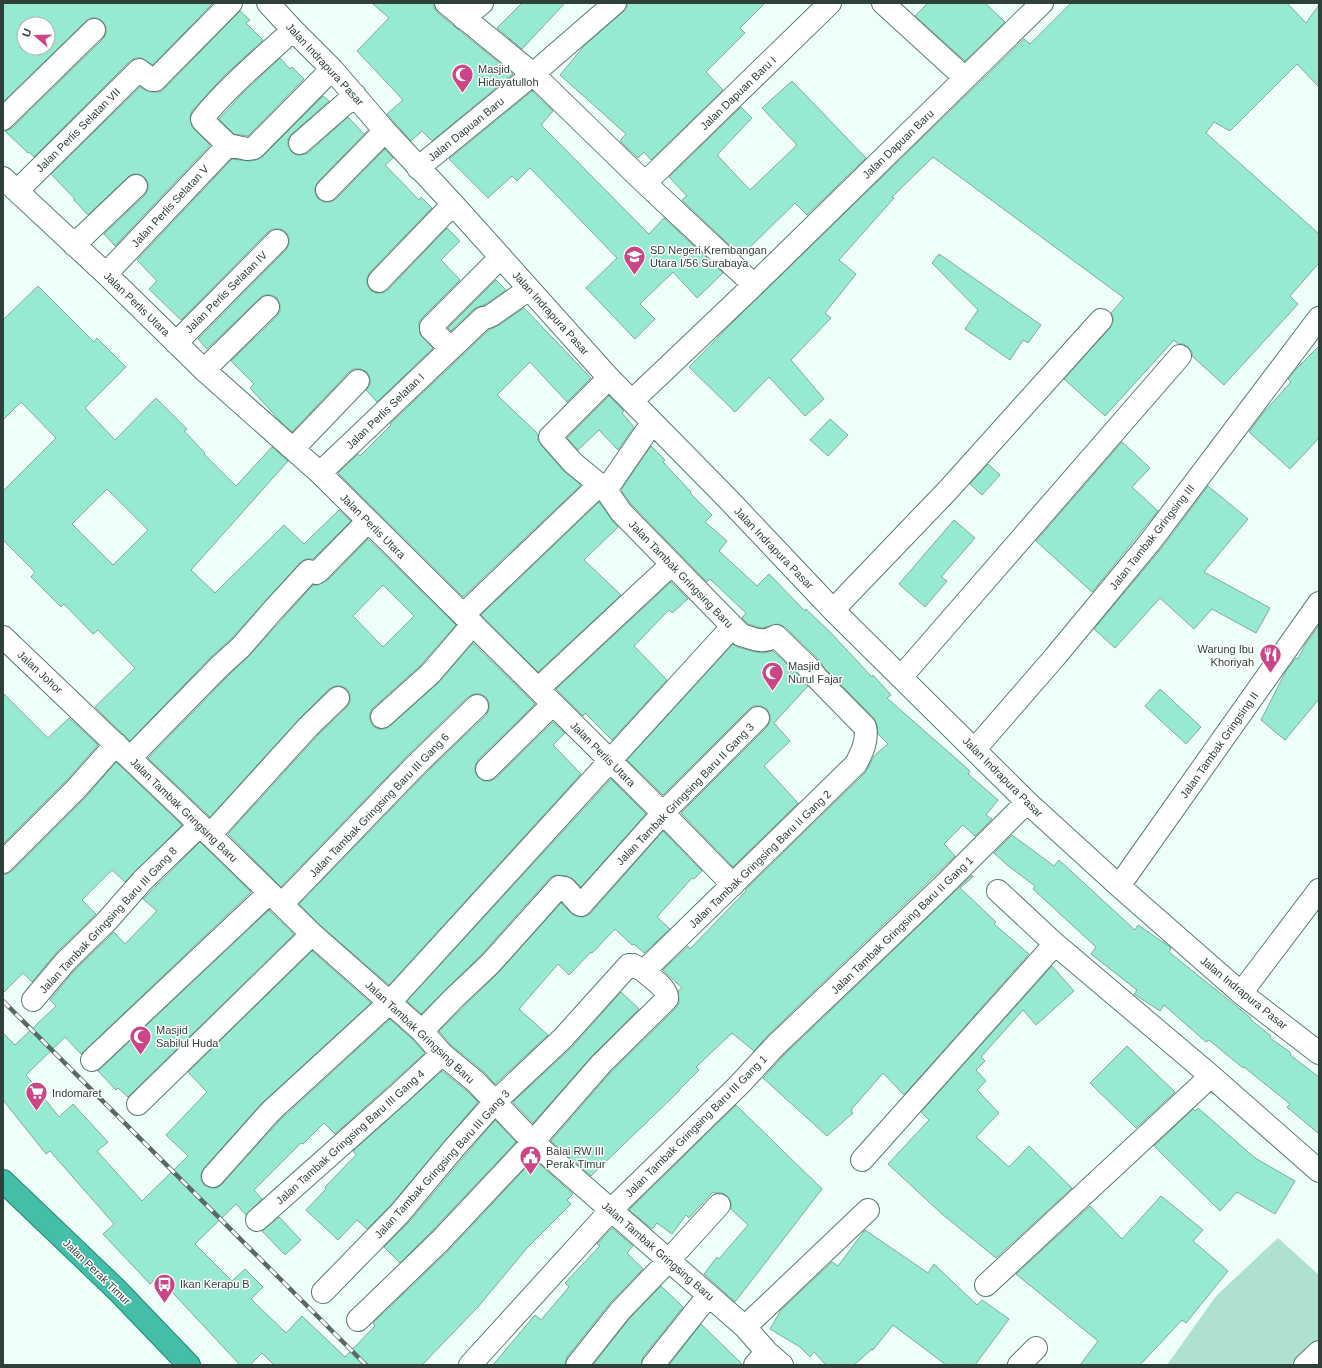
<svg xmlns="http://www.w3.org/2000/svg" width="1322" height="1368" font-family="Helvetica,sans-serif">
  <rect width="100%" height="100%" fill="#eefef9"/>
  <path fill="#afe1d1" d="M1278 1238 1319 1275V1365H1167L1216 1296Z"/>
  <path fill="#96ead1" stroke="#83a99d" fill-rule="evenodd" d="M3 3H213L153 65 141 58H135L130 61 34 157 29 152 28 153 5 131 12 128 103 39 106 34V27L103 22 98 18H91L86 21 3 102ZM24 24H48V48H24Z
    M372 3H434V8L438 13 513 74 432 141 422 131 411 141 387 114 403 100 357 51 389 18Z
    M522 3H565L522 49 497 28Z
    M627 3H765L740 28 745 33 706 72 723 90 651 160 644 152 638 158 626 147 620 141 626 134 560 75 584 46 623 12 627 7Z
    M928 3H985L1005 22 965 61 915 16Z
    M1071 3H1287L1306 23 1319 5V87L1297 64 1230 131 1214 122 1206 133 1319 234V263L1290 296 1298 304 1224 385 1192 356V352L1188 347 1183 344H1178L1174 340 1105 416 1064 379 1110 328 1113 322V317L1111 313 1124 298 933 157 892 197 894 198 839 260 856 274 825 313 831 318 791 360 824 399 805 416 769 377 735 412 689 367 735 320 1024 39 1030 44Z
    M240 11 250 20 246 23 263 40 225 75 192 111 190 118 192 127 210 145 115 246 104 234 145 195 148 189V183L145 178 139 174H133L128 177 88 215 74 200 75 199 51 174 140 87 145 90 152 92H160L164 89Z
    M280 58 290 69 292 67 304 79 248 136 234 134 219 119 243 93Z
    M792 81 866 158 807 215 795 203 741 256 682 200 687 196 669 177 741 107 752 118 717 155 750 190 797 145 762 108Z
    M532 91 553 111 541 125 649 234 664 218 723 273 697 298 673 272 640 304 655 319 635 339 586 288 617 258 530 168 517 181 512 176 488 198 449 159Z
    M323 96 329 101 292 134 288 139V145L291 151 296 155H302L308 153 348 117 364 134 368 130 318 182 315 187V193L318 199 324 202H330L336 199 385 149 393 158 385 165 419 200 421 197 432 208 370 272 367 278V284L370 290 376 293H382L388 290 447 228 460 241 441 260 460 280 422 318 419 322 420 334 433 348 377 402 366 390 370 384V378L367 372 361 369H354L349 372 292 432 281 422 250 388 254 384 231 361 277 316 280 311V304L277 298 272 295H265L260 298 207 349 198 339 286 250 289 244V237L286 232 280 229H273L268 232 181 320 149 289 157 281 137 260 232 159 249 161 256 160 262 157Z
    M939 254 1041 325 1028 343 1023 340 1010 360 965 329 978 310 932 263Z
    M496 280 506 290 486 304 474 309 451 331 448 328Z
    M38 286 94 342 97 338 126 367 85 408 115 440 156 398 187 429 184 431 205 453 204 454 236 486 272 447 288 461 191 570 215 593 284 525 304 544 339 510 351 521 313 559H306L300 563 232 638 211 657 130 741 95 707 135 668 98 630 93 634 64 604 61 607 31 577 35 572 3 540V491L56 438 21 402 3 420V320ZM107 489 148 530 113 565 72 524Z
    M524 308 591 378 567 402 530 362 497 395 538 434V440L541 445 564 471 581 485 463 597 338 473 358 454 360 456 391 425 390 424 489 330 499 325Z
    M1319 346V438L1290 469 1249 432 1264 412 1291 382 1288 379 1296 369Z
    M609 396 624 411 622 413 634 427 618 450 599 430 578 450 567 438Z
    M830 419 848 435 828 456 810 440Z
    M1122 442 1150 468 1132 487 1158 511 1092 592 1036 541Z
    M651 446 665 460 663 462 691 492 690 493 712 515 705 522 727 541 719 551 757 586 769 574 805 611 806 609 831 633 872 677 873 675 891 695 887 698 970 771 968 774 998 800 986 815 992 819 975 836 963 825 944 844 955 856 767 1036 754 1051 732 1033 696 1067 699 1070 679 1090V1091L591 1176 551 1141 610 1073 676 1008 679 1003 678 991 682 988 663 970 688 946 690 949 746 891 745 890 865 773 874 756 888 744 878 734 877 725 874 718 826 670 819 660 785 627 778 624 762 628 748 624 742 618 746 613 710 579 707 582 631 504 621 490Z
    M988 464 1000 475 982 495 970 484Z
    M1208 486 1248 519 1204 572 1270 608 1256 633 1212 609 1194 629 1160 598 1115 648 1094 629 1160 550Z
    M599 502 611 519 618 527 584 560 621 595 538 672 481 615Z
    M954 520 975 538 941 577 947 581 925 607 899 584Z
    M368 539 456 625 421 665 373 708 370 713V719L373 726 378 729H384L390 726 438 683 473 643 535 704 478 760 475 766V772L478 777 484 781H491L496 778 553 722 565 733 553 745 581 774 389 985 320 925 299 904 424 775 486 715 489 710V703L486 697 480 694H474L468 697 406 757 281 887 228 834 317 736 347 707 350 702V695L347 689 341 686H335L329 689 299 719 210 817 148 758 229 675 250 655 313 585H318L328 580ZM383 585 414 616 383 647 353 616Z
    M671 582 688 599 672 613 669 610 634 646 667 680 612 740 585 713 583 716 556 689Z
    M1319 625V699L1285 740 1261 720 1286 671 1296 658 1298 659 1305 645Z
    M733 644 737 647 756 652 764 653 773 651 801 677 808 686 774 723 790 741 764 766 798 803 733 867 681 813 767 727 770 721V715L767 709 761 706H754L749 709 663 795 627 760Z
    M1160 689 1201 727 1186 744 1145 706Z
    M3 693 48 738 69 718 98 745 67 780 3 844Z
    M116 762 182 825 125 882 112 870 82 900 96 914 56 953 32 982 23 973 3 993V874H7L12 871 85 798Z
    M611 779 646 814 581 887 574 880 567 876 555 875 550 878 481 955 421 1014 407 1001Z
    M663 831 702 871 694 879 692 878 657 917 670 929 644 953 634 944 632 945 615 929 592 953 591 952 569 975 558 964 519 1009 548 1035 495 1084 484 1072 451 1045 439 1031 499 972 561 903 570 912 575 916 583 917 590 914Z
    M1012 835 1054 866 1059 860 1135 930 1138 925 1170 947 1171 948 1169 952 1251 1018 1250 1019 1271 1036 1270 1038 1291 1053 1290 1055 1319 1077V1134L1287 1107 1290 1104 1244 1067 1243 1068 1209 1040 1206 1042 1164 1005 1160 1011 1134 994 1137 990 1091 954 1096 947 1033 889 1035 886 1007 865 994 853Z
    M200 842 251 892 81 1054 65 1037 26 1075 59 1117 73 1104 108 1142 97 1151 142 1201 188 1156 166 1135 207 1092 188 1072 312 951 371 1003 262 1103 204 1168 201 1174V1180L204 1185 211 1188H217L222 1184 280 1120 390 1019 413 1040 425 1053 335 1134 324 1123 303 1144 301 1143 254 1190 262 1199 246 1215 236 1204 195 1244 232 1281 245 1269 263 1287 251 1299 286 1333 302 1316 345 1357 375 1326 373 1323 449 1250 534 1159 573 1194 567 1200 571 1204 527 1248 478 1307 422 1365H274L262 1353 250 1365H240L158 1277 150 1284 103 1234 114 1224 50 1151 46 1154 3 1100V1033L15 1045 56 1006 50 1000 74 971 114 932 125 944 157 911 143 899Z
    M972 875 973 877 960 888 996 922 994 924 1029 954 904 1095 883 1073 851 1110 853 1113 827 1136 763 1078 785 1054Z
    M269 910 294 934 128 1097 118 1088 116 1090 98 1071Z
    M1052 966 1074 991 1036 1025 1023 1010 981 1057 985 1061 976 1070 986 1081 977 1090 999 1113 976 1137 1009 1167 1029 1146 1072 1188 996 1258 942 1214 888 1164 929 1120 921 1112Z
    M621 992 639 1009 592 1056 533 1123 513 1102 572 1047Z
    M1127 1046 1175 1092 1136 1128 1090 1083Z
    M442 1071 467 1091 478 1102 391 1205 367 1229 357 1220 338 1240 306 1210 326 1189 325 1187 356 1155 353 1151Z
    M736 1105 822 1189 735 1302 704 1274 717 1257 719 1259 748 1225 731 1209V1202L727 1196 722 1193H715L713 1192 689 1218 686 1215 672 1234 657 1223 652 1229 629 1210Z
    M1198 1108 1255 1158 1295 1181 1275 1214 1237 1192 1220 1211 1154 1146 1193 1109 1195 1111Z
    M495 1120 516 1142 431 1232 400 1263 384 1247 410 1221Z
    M1161 1196 1203 1230 1193 1241 1228 1271 1186 1323 1182 1320 1140 1365H1080L1098 1341 1016 1274 1090 1206 1122 1239Z
    M279 1217 301 1240 285 1255 262 1231Z
    M612 1228 633 1246 627 1253 643 1269 610 1303 567 1357 565 1365H493L535 1315 541 1320 569 1287 565 1283 600 1246 597 1244Z
    M865 1230 928 1273 934 1264 977 1305 982 1300 1009 1319 975 1365H946L893 1325 873 1350 872 1349 854 1365H826L814 1352 810 1357 800 1347 770 1329 781 1310 832 1262 838 1266Z
    M661 1286 683 1307 643 1357 641 1365H593L629 1319Z
    M701 1324 743 1365H669Z"/>
  <g fill="none" stroke-linecap="round" stroke-linejoin="round">
    <defs>
      <path id="minor" d="M268 3 293 30 332 69 385 131 453 204 609 378 727 498 833 610 1027 802 1119 886 1241 993 1319 1053
        M446 3 533 74 645 183 754 285
        M883 3 965 78
        M463 18 482 3
        M3 119 94 30
        M300 143 355 95
        M228 145 203 121 202 119C227 87 263 58 293 30
        M418 168 533 74 615 3
        M3 178 106 274 204 370 320 473 663 813 733 885
        M645 183 830 3
        M18 190 139 70 152 80H155L231 3
        M327 190 385 131
        M74 245 136 186
        M106 274 228 145 247 149 254 148 332 69
        M379 281 453 204
        M176 343 277 241
        M450 348 431 329V327L501 257
        M204 370 268 307
        M632 401 754 285 1042 3
        M293 449 358 381
        M320 473 483 318 488 317 492 315 529 289
        M606 490 652 423
        M833 610 949 489 1101 320
        M463 615 600 484
        M3 637 200 825 312 934 422 1031 442 1054 476 1082 533 1142 745 1327 767 1352 782 1365
        M902 676 1180 356
        M538 689 672 564
        M382 717 430 674 473 624
        M975 749 1054 658 1150 542 1319 318
        M130 758 220 666 241 647 274 609 309 571 316 573 319 571 368 521
        M487 769 553 704
        M210 835 308 727 338 698
        M3 862 76 789 116 744
        M1119 886 1319 603
        M998 891 1055 944 1211 1076 1319 1171
        M282 904 415 766 477 706
        M1241 993 1319 890
        M33 1000 65 962 106 922 143 880 200 825
        M422 1031 454 998 490 964 559 887 565 888 579 904 581 905 663 813 758 718
        M92 1060 269 893
        M138 1104 312 934
        M862 1160 1055 944
        M213 1176 271 1111 390 1002 732 627
        M257 1220 401 1092 442 1054
        M986 1285 1211 1076
        M323 1292 400 1213 455 1147 495 1102 563 1038 627 967 629 965H633L644 971 856 764C862 752 868 741 865 727L817 678 810 669 776 636C762 644 755 639 741 635L621 512 606 490 573 463 550 437 609 378
        M358 1320 440 1241 533 1142 601 1064 667 999C668 988 651 978 644 971
        M745 1327 868 1210
        M470 1365 611 1210 739 1085 776 1045 944 885 1027 802
        M577 1365 620 1311 669 1260 719 1205
        M653 1365 708 1296
        M755 1365 767 1352
        M1019 1365 1036 1348
        M1305 1365 1319 1352"/>
      <path id="trunk" d="M3 1181 117 1290 189 1365"/>
    </defs>
    <use href="#minor" stroke="#577c71" stroke-width="24"/>
    <use href="#trunk" stroke="#1e8771" stroke-width="24"/>
    <use href="#minor" stroke="#fff" stroke-width="22"/>
    <use href="#trunk" stroke="#44bea6" stroke-width="22"/>
    <defs>
      <path id="rail" d="M3 1001 366 1365"/>
    </defs>
    <use href="#rail" stroke="#596964" stroke-width="4.5"/>
    <use href="#rail" stroke="#fff" stroke-width="3" stroke-dasharray="9" stroke-linecap="butt"/>
  </g>
  <defs>
    <symbol id="mosque-pin" viewBox="-11 -11 22 30"><path d="M0 17L-7.5 6A9.5 9.5 0 1 1 7.5 6Z" fill="#cb4587" stroke="#fff"/><path d="M3.5-4.9A6 6 0 1 0 3.5 4.9A5 5 0 1 1 3.5-4.9Z" fill="#fff"/></symbol>
    <symbol id="school-pin" viewBox="-11 -11 22 30"><path d="M0 17L-7.5 6A9.5 9.5 0 1 1 7.5 6Z" fill="#cb4587" stroke="#fff"/><path d="M0-5L7-2L0 1L-7-2ZM-4 1L0 2.5L4 1V4Q0 6-4 4Z" fill="#fff"/></symbol>
    <symbol id="restaurant-pin" viewBox="-11 -11 22 30"><path d="M0 17L-7.5 6A9.5 9.5 0 1 1 7.5 6Z" fill="#cb4587" stroke="#fff"/><path d="M-5-6h1v4h1v-4h1v4h1v-4h1v5L-1.5 .5V6h-2V.5L-5-1ZM5-6V6H3V1.5H1.5Q1.5-4 5-6Z" fill="#fff"/></symbol>
    <symbol id="supermarket-pin" viewBox="-11 -11 22 30"><path d="M0 17L-7.5 6A9.5 9.5 0 1 1 7.5 6Z" fill="#cb4587" stroke="#fff"/><path d="M-6-5.5h2.5l.6 2H6L4.5 2H-2.5L-4.4-4H-6ZM-1.5 3.2a1.3 1.3 0 1 0 .1 0ZM3 3.2a1.3 1.3 0 1 0 .1 0Z" fill="#fff"/></symbol>
    <symbol id="civic-pin" viewBox="-11 -11 22 30"><path d="M0 17L-7.5 6A9.5 9.5 0 1 1 7.5 6Z" fill="#cb4587" stroke="#fff"/><path d="M-.6-6.5H3V-4.5H.6V-3L4-1V1h2V6H-6V1h2V-1L-.6-3ZM-1.2 2.5V6h2.4V2.5Z" fill="#fff"/></symbol>
    <symbol id="bus-pin" viewBox="-11 -11 22 30"><path d="M0 17L-7.5 6A9.5 9.5 0 1 1 7.5 6Z" fill="#cb4587" stroke="#fff"/><path d="M-5-6H5V4H4V6H2V4H-2V6H-4V4H-5ZM-3.5-4V0h7V-4ZM-3.5 1.2v1.5H-2V1.2ZM2 1.2v1.5H3.5V1.2Z" fill="#fff"/></symbol>
  </defs>
  <g fill-rule="evenodd">
    <use href="#mosque-pin" x="450" y="62" width="25" height="34"/>
    <use href="#school-pin" x="622" y="244" width="25" height="34"/>
    <use href="#restaurant-pin" x="1258" y="642" width="25" height="34"/>
    <use href="#mosque-pin" x="760" y="660" width="25" height="34"/>
    <use href="#mosque-pin" x="128" y="1024" width="25" height="34"/>
    <use href="#supermarket-pin" x="24" y="1080" width="25" height="34"/>
    <use href="#civic-pin" x="518" y="1144" width="25" height="34"/>
    <use href="#bus-pin" x="152" y="1272" width="25" height="34"/>
  </g>
  <g text-anchor="middle" dominant-baseline="central" stroke-width="3" stroke-linejoin="round" paint-order="stroke">
    <g font-size="11" fill="#2f3f3a" stroke="#fff">
      <text transform="translate(325 64) rotate(47)">Jalan Indrapura Pasar</text>
      <text transform="translate(738 93) rotate(-44)">Jalan Dapuan Baru I</text>
      <text transform="translate(466 129) rotate(-39)">Jalan Dapuan Baru</text>
      <text transform="translate(78 130) rotate(-45)">Jalan Perlis Selatan VII</text>
      <text transform="translate(898 144) rotate(-44)">Jalan Dapuan Baru</text>
      <text transform="translate(170 206) rotate(-47)">Jalan Perlis Selatan V</text>
      <text transform="translate(226 292) rotate(-45)">Jalan Perlis Selatan IV</text>
      <text transform="translate(137 304) rotate(44)">Jalan Perlis Utara</text>
      <text transform="translate(551 313) rotate(48)">Jalan Indrapura Pasar</text>
      <text transform="translate(385 411) rotate(-44)">Jalan Perlis Selatan I</text>
      <text transform="translate(373 526) rotate(45)">Jalan Perlis Utara</text>
      <text transform="translate(1152 537) rotate(-52)">Jalan Tambak Gringsing III</text>
      <text transform="translate(774 548) rotate(46)">Jalan Indrapura Pasar</text>
      <text transform="translate(681 574) rotate(46)">Jalan Tambak Gringsing Baru</text>
      <text transform="translate(40 672) rotate(43)">Jalan Johor</text>
      <text transform="translate(1219 745) rotate(-55)">Jalan Tambak Gringsing II</text>
      <text transform="translate(603 754) rotate(45)">Jalan Perlis Utara</text>
      <text transform="translate(1003 777) rotate(45)">Jalan Indrapura Pasar</text>
      <text transform="translate(685 794) rotate(-46)">Jalan Tambak Gringsing Baru II Gang 3</text>
      <text transform="translate(379 805) rotate(-46)">Jalan Tambak Gringsing Baru III Gang 6</text>
      <text transform="translate(184 810) rotate(44)">Jalan Tambak Gringsing Baru</text>
      <text transform="translate(760 859) rotate(-44)">Jalan Tambak Gringsing Baru II Gang 2</text>
      <text transform="translate(108 920) rotate(-47)">Jalan Tambak Gringsing Baru III Gang 8</text>
      <text transform="translate(902 925) rotate(-44)">Jalan Tambak Gringsing Baru II Gang 1</text>
      <text transform="translate(1244 993) rotate(39)">Jalan Indrapura Pasar</text>
      <text transform="translate(420 1032) rotate(43)">Jalan Tambak Gringsing Baru</text>
      <text transform="translate(696 1126) rotate(-45)">Jalan Tambak Gringsing Baru III Gang 1</text>
      <text transform="translate(350 1137) rotate(-42)">Jalan Tambak Gringsing Baru III Gang 4</text>
      <text transform="translate(442 1164) rotate(-48)">Jalan Tambak Gringsing Baru III Gang 3</text>
      <text transform="translate(658 1251) rotate(41)">Jalan Tambak Gringsing Baru</text>
      <text transform="translate(97 1272) rotate(44)">Jalan Perak Timur</text>
    </g>
    <g font-size="11" fill="#2f3f3a" stroke="#fff" text-anchor="start">
      <text x="478" y="69">Masjid<tspan x="478" dy="13">Hidayatulloh</tspan></text>
      <text x="650" y="250">SD Negeri Krembangan<tspan x="650" dy="13">Utara I/56 Surabaya</tspan></text>
      <text x="1254" y="649" text-anchor="end">Warung Ibu<tspan x="1254" dy="13">Khoriyah</tspan></text>
      <text x="788" y="666">Masjid<tspan x="788" dy="13">Nurul Fajar</tspan></text>
      <text x="156" y="1030">Masjid<tspan x="156" dy="13">Sabilul Huda</tspan></text>
      <text x="52" y="1093">Indomaret</text>
      <text x="546" y="1151">Balai RW III<tspan x="546" dy="13">Perak Timur</tspan></text>
      <text x="180" y="1284">Ikan Kerapu B</text>
    </g>
  </g>
  <rect width="1322" height="1368" fill="none" stroke="#2f3f3a" stroke-width="8"/>
  <g transform="translate(36 36) rotate(290)"><circle r="19" fill="#ffffff" stroke="#acb2b0"/>
  <path d="M0-3L7 15L0 10L-7 15Z" fill="#cb4587"/>
  <text y="-6" font-size="11" font-weight="bold" text-anchor="middle" fill="#2f3f3a">U</text>
  </g>
</svg>
